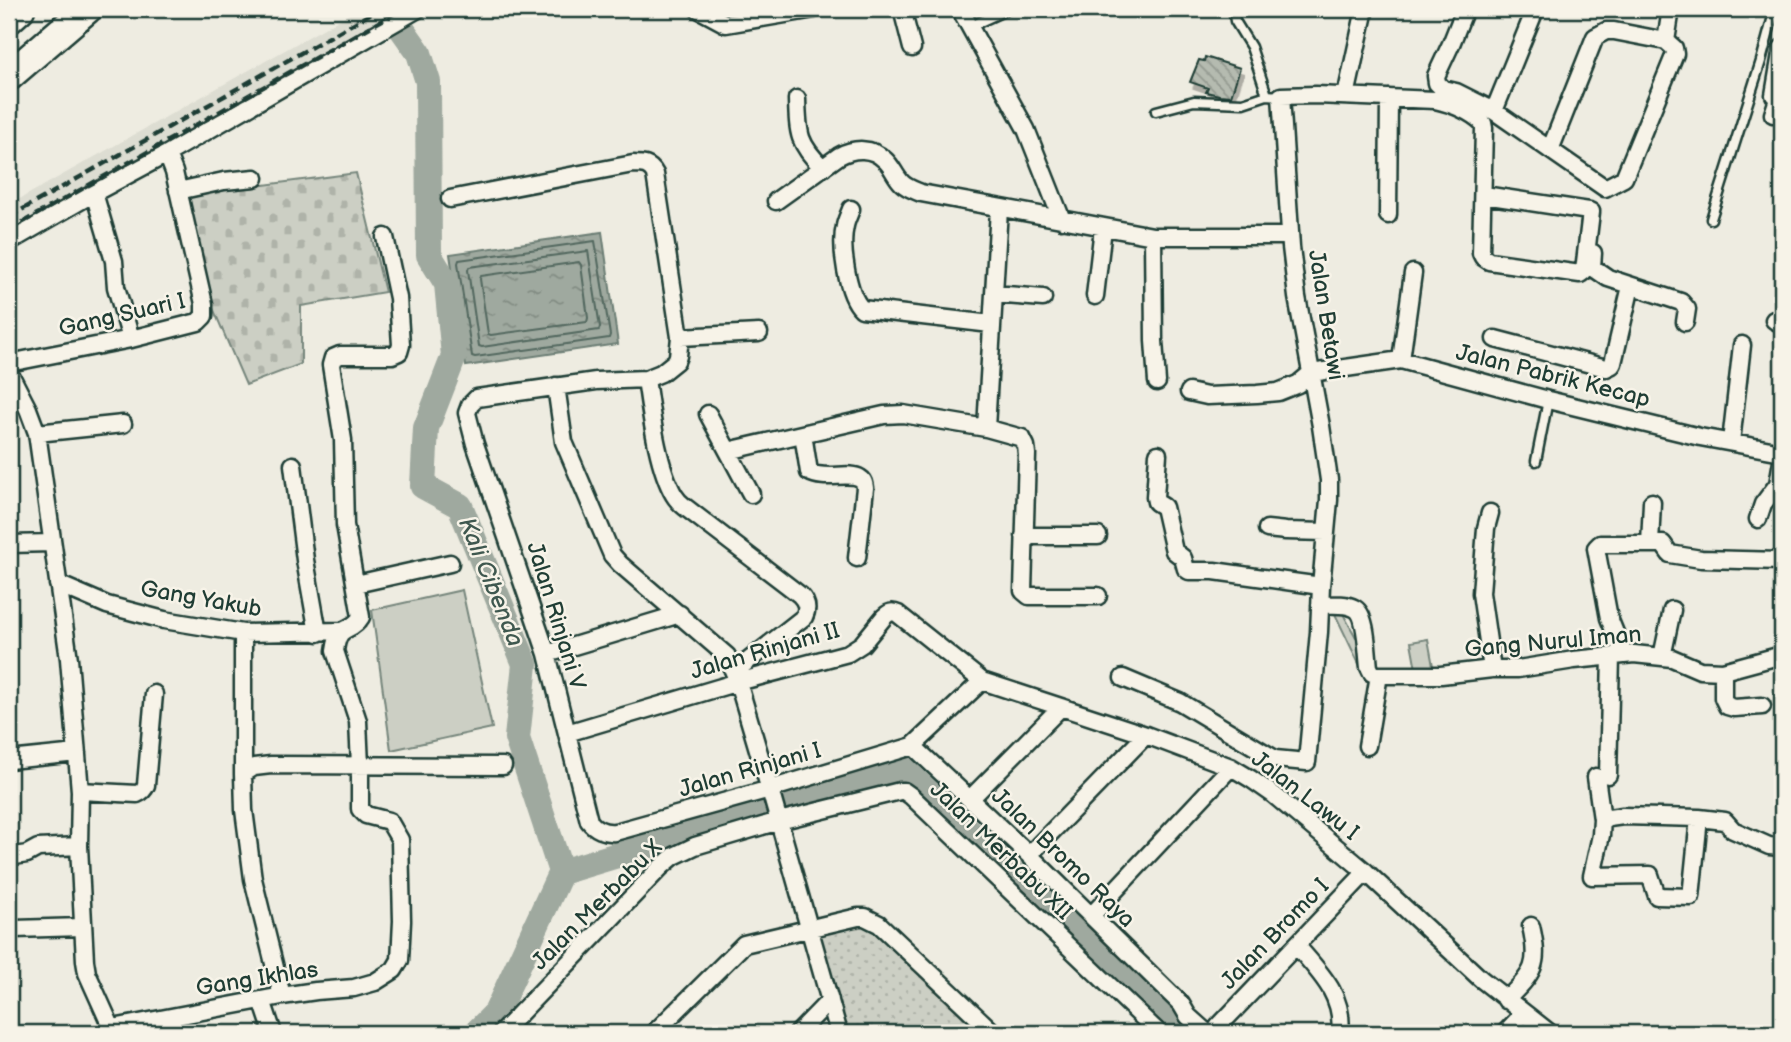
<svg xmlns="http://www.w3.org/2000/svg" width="1791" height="1042" font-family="'Balsamiq Sans',sans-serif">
  <defs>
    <pattern id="cemetery-stones" width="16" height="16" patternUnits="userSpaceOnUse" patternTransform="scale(1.75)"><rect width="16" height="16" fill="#cccfc4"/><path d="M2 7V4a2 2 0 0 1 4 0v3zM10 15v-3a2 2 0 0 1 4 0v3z" fill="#afb3a9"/></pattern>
    <pattern id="park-dots" width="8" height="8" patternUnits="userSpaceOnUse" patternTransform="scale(1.75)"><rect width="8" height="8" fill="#cccfc4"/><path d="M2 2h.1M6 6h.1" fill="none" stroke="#afb3a9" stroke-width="1.8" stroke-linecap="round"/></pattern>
    <pattern id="water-ripples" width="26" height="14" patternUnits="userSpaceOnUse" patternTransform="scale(1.75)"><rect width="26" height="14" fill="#9fa99f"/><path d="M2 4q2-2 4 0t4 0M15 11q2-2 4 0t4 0" fill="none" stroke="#818b82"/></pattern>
    <pattern id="building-back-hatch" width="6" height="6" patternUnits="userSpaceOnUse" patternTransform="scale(1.75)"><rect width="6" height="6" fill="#b5bbb0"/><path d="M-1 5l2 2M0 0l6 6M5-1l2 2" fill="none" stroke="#939990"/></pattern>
    <filter id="shadow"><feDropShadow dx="3.5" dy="6" stdDeviation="0" flood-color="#0004"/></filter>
  </defs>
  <rect width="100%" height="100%" fill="#eeece1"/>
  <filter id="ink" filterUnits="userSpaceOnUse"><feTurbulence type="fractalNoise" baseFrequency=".0143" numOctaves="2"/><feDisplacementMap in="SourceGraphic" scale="14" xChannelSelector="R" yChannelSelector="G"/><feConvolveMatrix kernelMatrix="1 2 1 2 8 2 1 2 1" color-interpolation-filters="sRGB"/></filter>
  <g filter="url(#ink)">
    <path fill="#ddddd2" d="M358 9H427L9 244V205Z"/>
    <path fill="url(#cemetery-stones)" stroke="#76867c" stroke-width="2" d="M356 173 385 292 301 306V364L246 385 213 308 186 195Z"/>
    <path fill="url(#park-dots)" stroke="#76867c" stroke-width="2" d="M867 923 985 1033H846L817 933Z"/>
    <path fill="#cccfc4" stroke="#76867c" stroke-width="2" d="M462 590 492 728 391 750 372 610Z
      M1342 612 1363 650 1359 664 1335 614Z
      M1428 639 1433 666 1416 669 1411 642Z"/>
    <path fill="url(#water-ripples)" stroke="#6c7e74" stroke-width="2" d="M602 232 618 344 466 366 450 254Z"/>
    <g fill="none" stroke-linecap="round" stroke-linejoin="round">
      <path stroke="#52685f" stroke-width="2" d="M595 241 610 335 609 338 475 357 472 356 458 263 459 260Z
        M588 251 600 327 599 330 482 347 479 346 468 270 469 267Z
        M579 262 581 265 588 318 587 322 491 335 488 334 480 279 481 276Z"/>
      <path stroke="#9fa99f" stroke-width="26" d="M402 29 419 53 428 82 429 255 447 284 454 356 426 428 423 486 460 506 525 664 517 738 561 872
        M476 1033 496 1013 561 872 903 769 1181 1033"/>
    </g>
    <path fill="url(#building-back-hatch)" stroke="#1f3d34" stroke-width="2" filter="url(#shadow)" d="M1205 57 1240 68 1231 96 1219 95 1206 92 1208 88 1190 82 1199 60 1204 61Z"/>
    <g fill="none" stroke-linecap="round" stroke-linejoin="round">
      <defs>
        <path id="service" d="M1233 9 1235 21 1251 47 1267 95
          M971 26 1008 9
          M1156 111 1194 101 1243 103 1267 95 1281 96
          M1711 219 1761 61 1775 9
          M1536 461 1548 400"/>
        <path id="minor" d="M698 9 726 24 815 9
          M902 9 912 48
          M960 9 1026 129 1062 220
          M1465 9 1451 44 1436 76 1437 83 1443 89 1456 92 1494 111 1605 188
          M1781 9H1782
          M1346 96 1365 9
          M797 99C798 134 798 144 823 168
          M1494 111 1533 15V9
          M1773 114 1779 96 1774 95 1782 48
          M1550 150 1595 37 1606 31H1614L1666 41
          M1605 188 1624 178 1675 54 1674 48 1666 41 1671 9
          M178 191 224 181 255 178
          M94 193 114 261 116 287 131 339
          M450 199 633 164C643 164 650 164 655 174L680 337 678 356 676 361 661 373 646 379 596 381 477 398 470 405 467 413 475 444 547 654 589 821C595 829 605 833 615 832L770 789 913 746 982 681
          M776 201 839 156C854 148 872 147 885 160 892 166 895 176 902 183 907 188 914 190 921 193L1153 236H1290
          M851 209C849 215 846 220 845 226 840 246 847 295 862 309L991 324
          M1388 215 1389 98
          M1153 236 1154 341 1157 382
          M9 242 94 193 167 154 418 9
          M1593 253 1592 267 1608 278 1681 302 1687 309 1685 322
          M994 294 1043 298
          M1095 296 1103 228
          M1774 320 1782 324
          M680 337 759 333
          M1495 339 1606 368 1612 365 1613 363 1631 286
          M1401 360 1413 273
          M9 363 131 339 198 322 204 316V304L174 172 167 154
          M9 372 28 409 37 433 69 659 80 791 79 846 85 961 87 973 114 1033
          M646 379C651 412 657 466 674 495 677 500 681 504 685 507L800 595C807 602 808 609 804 617L734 672
          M556 386 564 442 612 555 620 564 727 656 738 682 772 797 839 1033
          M1189 392 1207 396 1257 394 1278 392 1298 384 1311 373 1401 360 1548 400 1700 437 1782 452
          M708 414 751 494
          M986 428 999 209
          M37 433 123 424
          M803 434 809 472C824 481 849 471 860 478 865 481 864 483 865 488L857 558
          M1731 442 1742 345
          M728 451 884 415 903 414 986 428 1022 438 1026 446 1027 454 1023 591 1029 596H1098
          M1158 454 1155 497 1156 502 1164 507 1174 551 1183 558 1186 569 1189 571H1214L1321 586
          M293 465 305 560 318 633
          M1490 513 1486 528 1481 593 1492 669
          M1758 519 1763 504 1778 484 1782 461
          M1267 529 1286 531 1326 532
          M1024 536H1098
          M9 544 52 543
          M1650 544 1652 502
          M58 584 107 605 164 620 243 633 341 631
          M356 584 450 563
          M1320 605C1330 605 1345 603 1354 608 1367 613 1367 653 1369 667L1372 673 1379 675H1441L1492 669H1518L1574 660 1634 654 1672 658 1700 670 1723 671 1782 655
          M547 654 680 614
          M1624 655 1609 618 1596 548 1600 544H1663L1670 554 1701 559 1782 561
          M1662 657 1672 610
          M1723 671V698L1727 706 1734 708 1762 706
          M1123 678 1180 702 1275 759 1307 762 1319 632 1321 586 1329 500V480L1321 426 1297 297 1291 247 1281 96 1316 95 1435 100C1453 104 1469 110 1483 123L1484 128 1481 253 1483 257 1489 261 1580 274 1584 271 1591 212 1589 211 1484 195
          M567 733 738 682 848 653 862 644 884 617C889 612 892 611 898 614L982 681 1146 735 1231 767 1251 779 1274 795 1366 872 1481 979 1550 1033
          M913 746 1029 855 1181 1004 1188 1016 1207 1033
          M1367 746 1379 675
          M9 760 77 753
          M243 774V633
          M1608 775 1611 657
          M1596 777 1602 819 1601 835 1592 876 1650 875 1657 896 1691 897 1699 818
          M80 791 137 794C142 792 144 790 146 785L154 694
          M970 799 1061 707
          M1602 819 1623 816 1699 818 1725 821 1733 830 1769 846 1782 847
          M1029 855 1146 735
          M9 857 27 854 38 848 79 846
          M1091 916 1231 767
          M14 929 83 927
          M1296 945C1319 972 1345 996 1340 1033
          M282 996 253 879 244 810 243 774 254 767 271 765 503 766
          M262 1000 273 1033
          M1506 1000C1534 972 1540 966 1531 926
          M1218 1027 1366 872
          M113 1028 282 996 316 991 354 988 375 982 394 970 400 960 402 921 400 840 389 821 366 815 360 809V766L358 721 335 651C339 621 350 635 361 617L345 525 343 440 331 365 333 358 340 355H392L399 352 401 345 398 298 385 237
          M501 1033 661 867 674 856 695 846 779 821 900 791H904L911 796 1159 1033
          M654 1033 744 944 858 917H865L879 924 994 1033
          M798 1033 830 1000
          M1505 1033 1524 1013"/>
        <path id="motorway" d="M9 19 20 9
          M9 76 87 9"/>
      </defs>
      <use href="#service" stroke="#1f3d34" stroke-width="13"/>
      <use href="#minor" stroke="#1f3d34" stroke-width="21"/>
      <use href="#motorway" stroke="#1f3d34" stroke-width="33"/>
      <use href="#service" stroke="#f7f3e8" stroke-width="8"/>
      <use href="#minor" stroke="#f7f3e8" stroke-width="16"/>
      <use href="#motorway" stroke="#f7f3e8" stroke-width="28"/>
      <path stroke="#1f3d34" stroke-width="4.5" stroke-dasharray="10 5" stroke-linecap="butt" d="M9 217 379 9
        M9 230 402 9"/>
    </g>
  </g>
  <g text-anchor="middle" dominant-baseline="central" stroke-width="5" stroke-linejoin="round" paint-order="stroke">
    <g font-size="23" fill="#1f3d34" stroke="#f7f3e8">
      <text transform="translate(122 315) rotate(-13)">Gang Suari I</text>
      <text transform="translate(1326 315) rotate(81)">Jalan Betawi</text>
      <text transform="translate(1553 376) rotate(14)">Jalan Pabrik Kecap</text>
      <text transform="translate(201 599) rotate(10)">Gang Yakub</text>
      <text transform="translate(556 616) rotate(73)">Jalan Rinjani V</text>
      <text transform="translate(1553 642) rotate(-5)">Gang Nurul Iman</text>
      <text transform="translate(765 651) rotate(-16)">Jalan Rinjani II</text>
      <text transform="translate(750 770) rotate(-16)">Jalan Rinjani I</text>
      <text transform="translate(1305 796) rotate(38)">Jalan Lawu I</text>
      <text transform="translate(1001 851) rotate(44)">Jalan Merbabu XII</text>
      <text transform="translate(1063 858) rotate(44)">Jalan Bromo Raya</text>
      <text transform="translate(597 905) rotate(-45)">Jalan Merbabu X</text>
      <text transform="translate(1275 934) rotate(-46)">Jalan Bromo I</text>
      <text transform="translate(257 979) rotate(-9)">Gang Ikhlas</text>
    </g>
    <g font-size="24" font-style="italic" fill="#3f584f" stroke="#f7f3e8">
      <text transform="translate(491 582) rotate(68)">Kali Cibenda</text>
    </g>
  </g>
  <rect width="1791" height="1042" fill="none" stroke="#f7f3e8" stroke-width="35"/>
  <rect x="18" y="18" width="1756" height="1007" fill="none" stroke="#1f3d34" stroke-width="2.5" filter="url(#ink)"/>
</svg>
